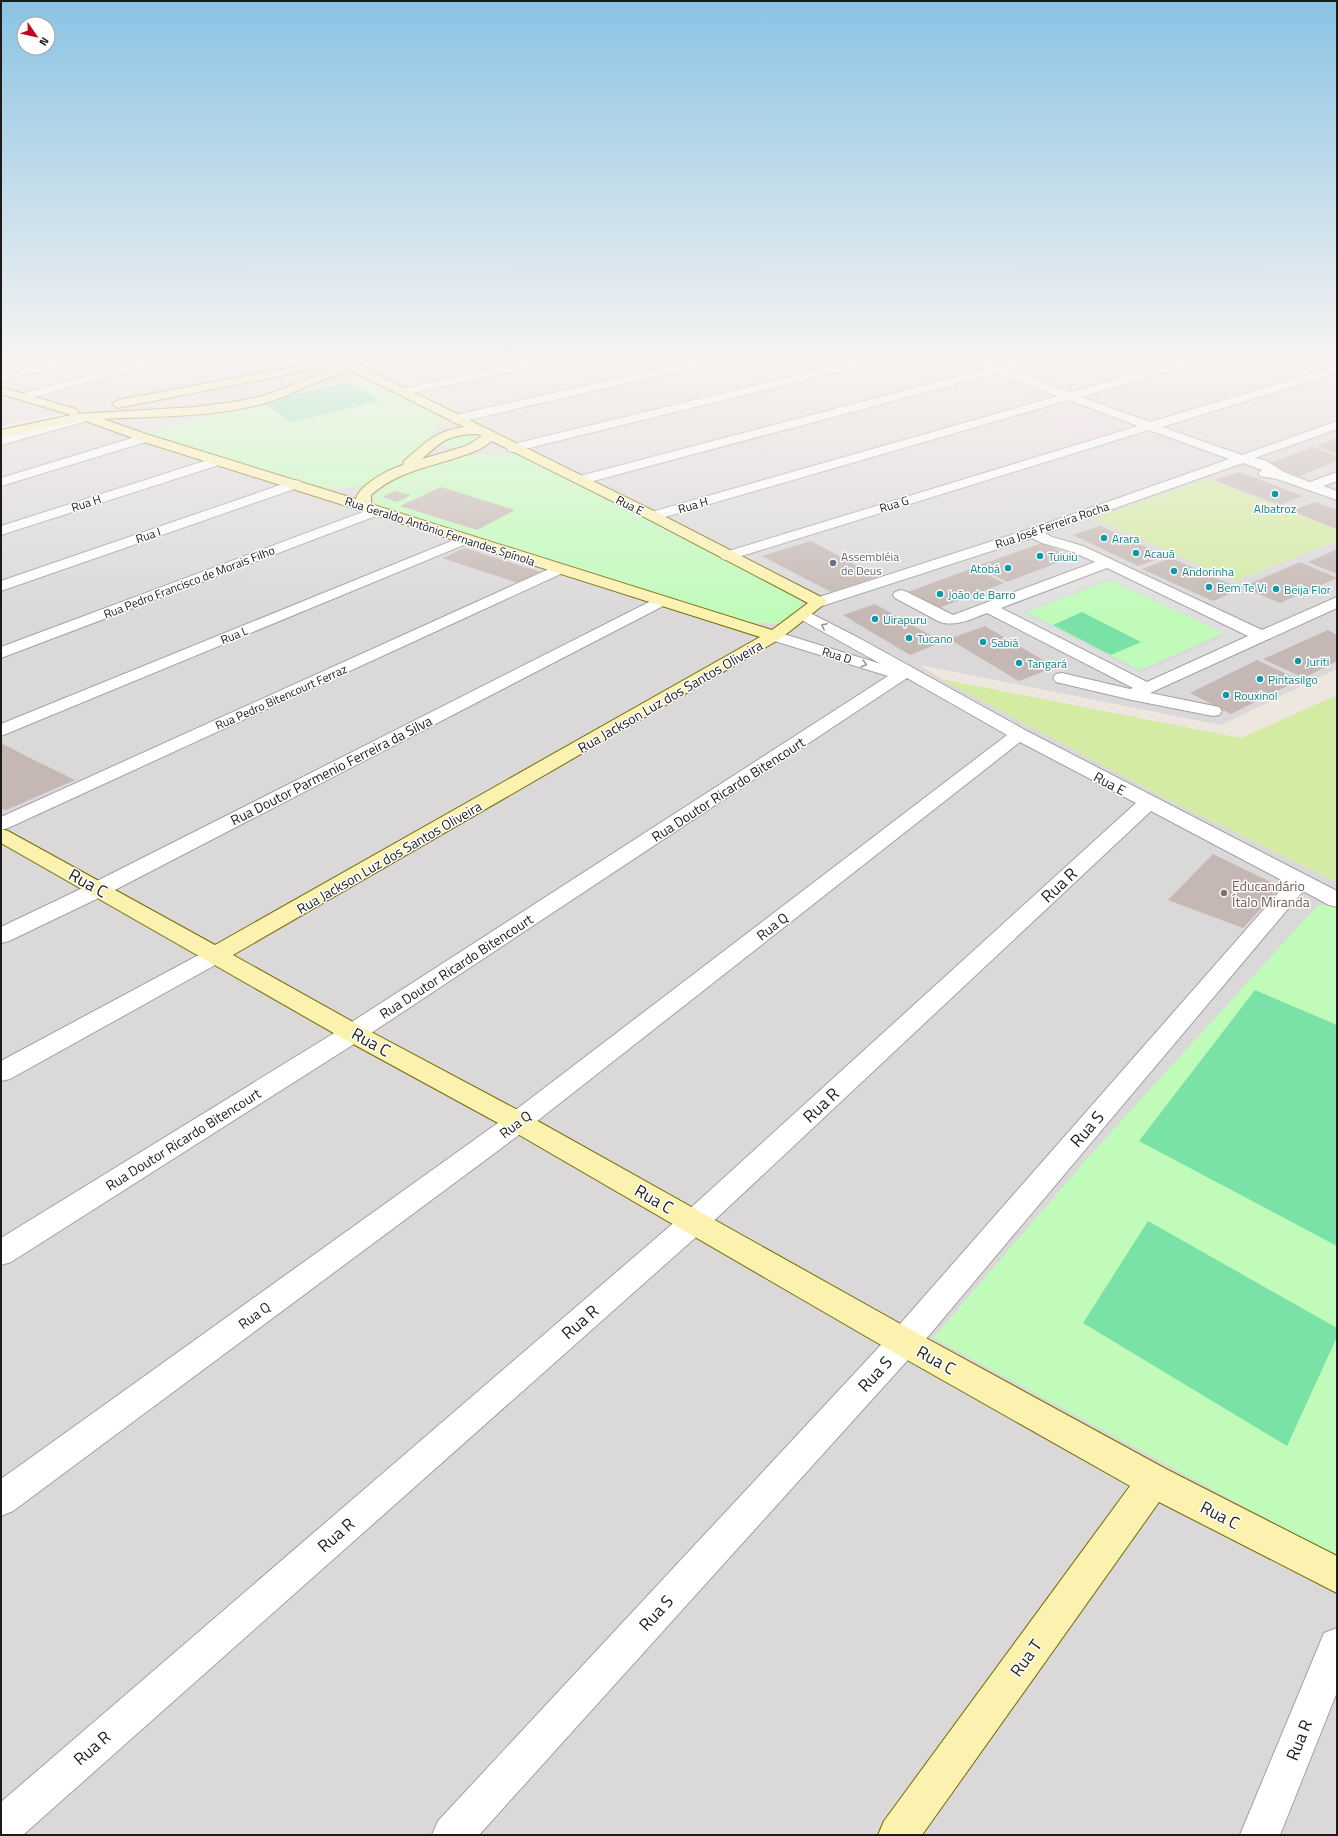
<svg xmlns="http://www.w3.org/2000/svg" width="1338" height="1836" font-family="'Titillium Web',sans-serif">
  <rect width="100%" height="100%" fill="#eee7e0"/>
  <path fill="#dad8d9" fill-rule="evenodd" d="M1 360H1337V530L1207 479 1235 581 1337 541V669L1221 725 920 665 941 679 1167 799 1337 882V1835H1V437L90 415 77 410 1 426ZM487 454H511L626 509 797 597 782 624 747 622 450 458Z"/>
  <path fill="#e7d2e7" d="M1057 408 1119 431 1091 440 1030 416Z"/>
  <path fill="#d3eba3" d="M1207 479 1337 530V541L1235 581 1094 518Z
    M941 679 1241 738 1337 695V882L1167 799Z"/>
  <path fill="#c0fbba" d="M360 374 439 414 442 419C424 454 379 489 338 489 312 489 286 478 261 471 224 459 186 447 149 433Z
    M472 433 481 437C470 444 455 454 442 442L445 437Z
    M487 454H511L523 456 797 597 801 601 802 609 782 624 747 622 380 509 374 502 376 494 394 480 421 467 450 458Z
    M1110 580 1224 633 1140 670 1026 612Z
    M1318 905H1330L1337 908V1557L933 1338 1092 1153Z"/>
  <path fill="#7ae1a7" d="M349 382 381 401 291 422 261 401Z
    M1082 612 1141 642 1111 655 1053 625Z
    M1255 990 1337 1025V1246L1139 1141Z
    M1148 1221 1337 1328V1337L1287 1446 1083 1323Z"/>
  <path fill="#dfdfdf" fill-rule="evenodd" d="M1107 569 1235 629 1251 636 1144 684 999 609ZM1109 578 1227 635 1141 673 1024 612Z"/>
  <path fill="#c5b8b4" d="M1337 438V454L1316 446Z
    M1313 447 1337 456V461L1299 476 1267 464Z
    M1239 472 1269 483 1303 496 1280 505 1214 480Z
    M441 487 515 510 477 530 400 506Z
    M395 491 411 495 397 502 382 497Z
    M1315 502 1337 510V529L1291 511Z
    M1100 526 1135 542 1166 556 1138 566 1073 535Z
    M811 541 878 577 831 592 762 556Z
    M1042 543 1073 557 1007 582 977 566Z
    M465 548 502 560 541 572 518 583 442 558Z
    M1337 549V574L1308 562 1333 551Z
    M1171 558 1205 573 1241 589 1213 601 1142 569Z
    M1300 562 1337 578 1280 603 1242 587Z
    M973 568 1004 583 939 608 908 592Z
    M875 604 907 622 942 642 910 655 843 615Z
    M985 626 1019 646 1055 667 1019 681 949 639Z
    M1328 630 1337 635V661L1304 678 1263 659Z
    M1257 660 1299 680 1231 714 1190 693Z
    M1 743 32 759 75 780 6 810 1 808Z
    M1213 854 1281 887 1243 928 1168 900Z"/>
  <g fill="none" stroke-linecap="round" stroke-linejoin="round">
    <defs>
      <path id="street" d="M60 360H77L76 362 1 381V375Z
        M145 360H162L161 362 26 399H18L16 397 18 395Z
        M536 360H556L551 363 403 395 397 392 403 389Z
        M699 360H718L713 363 456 423 452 422 450 419 452 416 456 415Z
        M860 360H878L877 362 513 452 509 451 507 448 509 445Z
        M967 360H982L998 366 1021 360H1038L1037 362 1009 370 1070 392 1184 360H1200L1199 362 1081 397 1150 422 1337 366V373L1162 427 1242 455 1337 421V429L1255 458 1267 461 1284 472 1310 482 1337 472V481L1323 486 1337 491V500L1277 479 1260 476 1258 473 1262 470 1243 463 1045 533 1052 537 1083 546 1262 630 1337 597V608L1150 693 1219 707 1222 711 1219 715 1213 716 1132 700 1056 682 1053 678 1056 674 1062 673 1130 689 1133 688 987 613C971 619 957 627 940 622L895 598 893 595 895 592 901 590 907 592 953 615 1095 562 1073 552 1042 543 1032 538 825 605 819 607 813 605 811 602 813 599 1042 525 1229 459 1149 430 732 559 727 560 722 559 720 556 722 553 1138 426 1069 400 658 519H648L646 516 648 513 1058 396 997 373 586 483H576L574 480 576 477 986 369 968 362ZM1107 568 1248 636 1147 682 1001 608Z
        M83 414 87 415 89 418 87 421 1 445V437Z
        M145 434 149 435 151 438 149 441 1 486V478Z
        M217 457 222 458 223 461 222 464 1 535V526Z
        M295 480 300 481 302 484 300 487 1 591V581Z
        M376 507 381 508 383 511 381 514 1 658V647Z
        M466 535 471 536 473 539 471 542 1 736V724Z
        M560 564 565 566 568 569 565 572 8 828 1 830V817Z
        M661 596 667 598 669 601 667 604 107 894 9 941 1 943V927L91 884Z
        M804 610 859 638 1025 730 1337 891V907L1329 905 1303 891 915 1352 479 1835H432L438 1821 893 1332 1287 883 1151 811 704 1230 23 1835H1V1802L684 1214 1136 803 1020 742 527 1129 13 1511 1 1516V1479L509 1115 1007 735 907 678 362 1039 11 1262 1 1265V1238L344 1027 888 676 768 639 766 636 768 633 774 631 881 664 798 618 796 615 798 612Z
        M216 947 224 950 227 955 224 960 10 1079 1 1081V1061L208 950Z
        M1337 1628V1692L1280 1835H1240L1324 1633Z"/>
      <path id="secondary" d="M330 360H340L341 362 336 365 118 408 112 404 118 400Z
        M371 360H390L389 362 364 368 658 513 825 599 827 602 780 639 233 955 362 1027 527 1115 915 1332 1166 1469 1337 1556V1593L1159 1502 922 1835H878L884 1821 1130 1486 893 1352 509 1129 344 1039 1 843V829L8 831 215 945 760 637 141 441 83 420 1 438V430L71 415 1 394V387L76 409 78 412 77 414 195 407 233 402 263 396 337 368ZM352 371 464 427C435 431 425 443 404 461L403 465C389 469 359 485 356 499L149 435 103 419C158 416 216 418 269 402 297 393 323 377 352 371ZM478 434 482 436 466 446 422 459C443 440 448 435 478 434ZM492 441 648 519 808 603 772 630 371 504V495C400 469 438 466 473 452 480 450 486 445 492 441Z"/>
    </defs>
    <use href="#street" stroke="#a2a2a2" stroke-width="2"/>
    <use href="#secondary" stroke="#746c01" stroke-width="2"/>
    <use href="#street" fill="#fff" fill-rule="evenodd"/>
    <use href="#secondary" fill="#fcf2b0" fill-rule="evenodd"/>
  </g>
  <defs><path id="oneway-chevron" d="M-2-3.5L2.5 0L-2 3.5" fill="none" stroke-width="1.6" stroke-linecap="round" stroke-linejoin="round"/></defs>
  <g stroke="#989898">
    <use href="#oneway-chevron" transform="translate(824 626) rotate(-153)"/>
    <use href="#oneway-chevron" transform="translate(864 664) rotate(17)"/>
  </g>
  <linearGradient id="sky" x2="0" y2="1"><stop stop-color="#8ac3e4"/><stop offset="0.58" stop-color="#f7f4f1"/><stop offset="1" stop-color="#f7f4f1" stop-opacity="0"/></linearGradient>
  <rect width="1338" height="617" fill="url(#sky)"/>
  <g fill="#0f9aa8" stroke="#fff" stroke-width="1.5">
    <circle cx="1275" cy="494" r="4"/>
    <circle cx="1104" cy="538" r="4"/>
    <circle cx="1136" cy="553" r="4"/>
    <circle cx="1040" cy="556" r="4"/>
    <circle cx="1008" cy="568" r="4"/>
    <circle cx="1174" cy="571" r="4"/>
    <circle cx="1209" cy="587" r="4"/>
    <circle cx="1276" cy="589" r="4"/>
    <circle cx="940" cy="594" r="4"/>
    <circle cx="875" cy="619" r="4"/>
    <circle cx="909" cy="638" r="4"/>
    <circle cx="983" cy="642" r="4"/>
    <circle cx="1298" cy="661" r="4"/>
    <circle cx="1019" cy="663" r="4"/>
    <circle cx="1260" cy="679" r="4"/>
    <circle cx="1226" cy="695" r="4"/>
  </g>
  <circle fill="#6b7280" stroke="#fff" stroke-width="1.5" cx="833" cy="563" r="4"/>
  <circle fill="#8d6e63" stroke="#fff" stroke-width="1.5" cx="1224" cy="893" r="4"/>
  <g text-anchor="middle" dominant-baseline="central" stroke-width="3" stroke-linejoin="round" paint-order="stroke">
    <g font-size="12" fill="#1b1b1b" stroke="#fff">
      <text transform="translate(86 503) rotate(-18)">Rua H</text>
      <text transform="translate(894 504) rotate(-17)">Rua G</text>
      <text transform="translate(630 505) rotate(27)">Rua E</text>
      <text transform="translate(693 505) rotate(-16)">Rua H</text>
      <text transform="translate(1052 525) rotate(-19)">Rua José Ferreira Rocha</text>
      <text transform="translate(440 531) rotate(18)">Rua Geraldo Antônio Fernandes Spínola</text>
      <text transform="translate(148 535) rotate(-19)">Rua I</text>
      <text transform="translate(189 582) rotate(-21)">Rua Pedro Francisco de Morais Filho</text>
      <text transform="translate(234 635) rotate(-22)">Rua L</text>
      <text transform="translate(837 655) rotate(17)">Rua D</text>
      <text transform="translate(281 697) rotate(-24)">Rua Pedro Bitencourt Ferraz</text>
    </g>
    <g font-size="12" fill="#0d838f" stroke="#fff" text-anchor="start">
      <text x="1275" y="508" text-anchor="middle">Albatroz</text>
      <text x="1112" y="538">Arara</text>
      <text x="1144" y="553">Acauã</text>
      <text x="1048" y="556">Tuiuiu</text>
      <text x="1000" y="568" text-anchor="end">Atobá</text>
      <text x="1182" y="571">Andorinha</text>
      <text x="1217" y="587">Bem Te Vi</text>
      <text x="1284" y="589">Beija Flor</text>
      <text x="948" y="594">João de Barro</text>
      <text x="883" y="619">Uirapuru</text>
      <text x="917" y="638">Tucano</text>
      <text x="991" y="642">Sabiá</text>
      <text x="1306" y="661">Juriti</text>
      <text x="1027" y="663">Tangará</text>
      <text x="1268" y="679">Pintasilgo</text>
      <text x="1234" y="695">Rouxinol</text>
    </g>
    <g font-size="12" fill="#5b616d" stroke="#fff" text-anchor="start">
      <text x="841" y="556">Assembléia<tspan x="841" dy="14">de Deus</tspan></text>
    </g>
    <g font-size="14" fill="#1b1b1b" stroke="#fff">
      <text transform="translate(670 696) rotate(-30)">Rua Jackson Luz dos Santos Oliveira</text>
      <text transform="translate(331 770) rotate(-27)">Rua Doutor Parmenio Ferreira da Silva</text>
      <text transform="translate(1110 783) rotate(28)">Rua E</text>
      <text transform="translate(728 789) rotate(-33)">Rua Doutor Ricardo Bitencourt</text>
      <text transform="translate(389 857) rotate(-30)">Rua Jackson Luz dos Santos Oliveira</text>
      <text transform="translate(772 926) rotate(-38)">Rua Q</text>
      <text transform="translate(456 966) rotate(-33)">Rua Doutor Ricardo Bitencourt</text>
      <text transform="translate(515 1124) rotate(-37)">Rua Q</text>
      <text transform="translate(183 1139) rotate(-32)">Rua Doutor Ricardo Bitencourt</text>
      <text transform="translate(254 1315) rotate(-36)">Rua Q</text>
    </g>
    <g font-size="14" fill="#785e54" stroke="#fff" text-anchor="start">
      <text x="1232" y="885">Educandário<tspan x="1232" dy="16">Ítalo Miranda</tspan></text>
    </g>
    <g font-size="17" fill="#1b1b1b" stroke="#fff">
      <text transform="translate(88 883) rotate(29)">Rua C</text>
      <text transform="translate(1059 885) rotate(-43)">Rua R</text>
      <text transform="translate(371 1042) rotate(29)">Rua C</text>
      <text transform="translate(821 1105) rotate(-43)">Rua R</text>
      <text transform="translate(1087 1129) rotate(-49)">Rua S</text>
      <text transform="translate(654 1199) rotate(30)">Rua C</text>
      <text transform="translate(580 1322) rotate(-41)">Rua R</text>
      <text transform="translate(936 1360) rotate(29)">Rua C</text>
      <text transform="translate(875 1374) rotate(-47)">Rua S</text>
      <text transform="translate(1220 1515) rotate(27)">Rua C</text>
      <text transform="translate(336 1535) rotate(-41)">Rua R</text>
      <text transform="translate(656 1613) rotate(-47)">Rua S</text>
      <text transform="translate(1026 1658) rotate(-54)">Rua T</text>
      <text transform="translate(1299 1740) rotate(-68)">Rua R</text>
      <text transform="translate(92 1748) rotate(-41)">Rua R</text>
    </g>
  </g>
  <rect width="1338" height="1836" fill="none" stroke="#1b1b1b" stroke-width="4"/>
  <g transform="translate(36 36) rotate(124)"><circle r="19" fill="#ffffff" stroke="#a4a4a4"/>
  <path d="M0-3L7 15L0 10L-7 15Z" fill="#c70023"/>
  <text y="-6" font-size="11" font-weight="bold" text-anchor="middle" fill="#1b1b1b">N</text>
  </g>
</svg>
